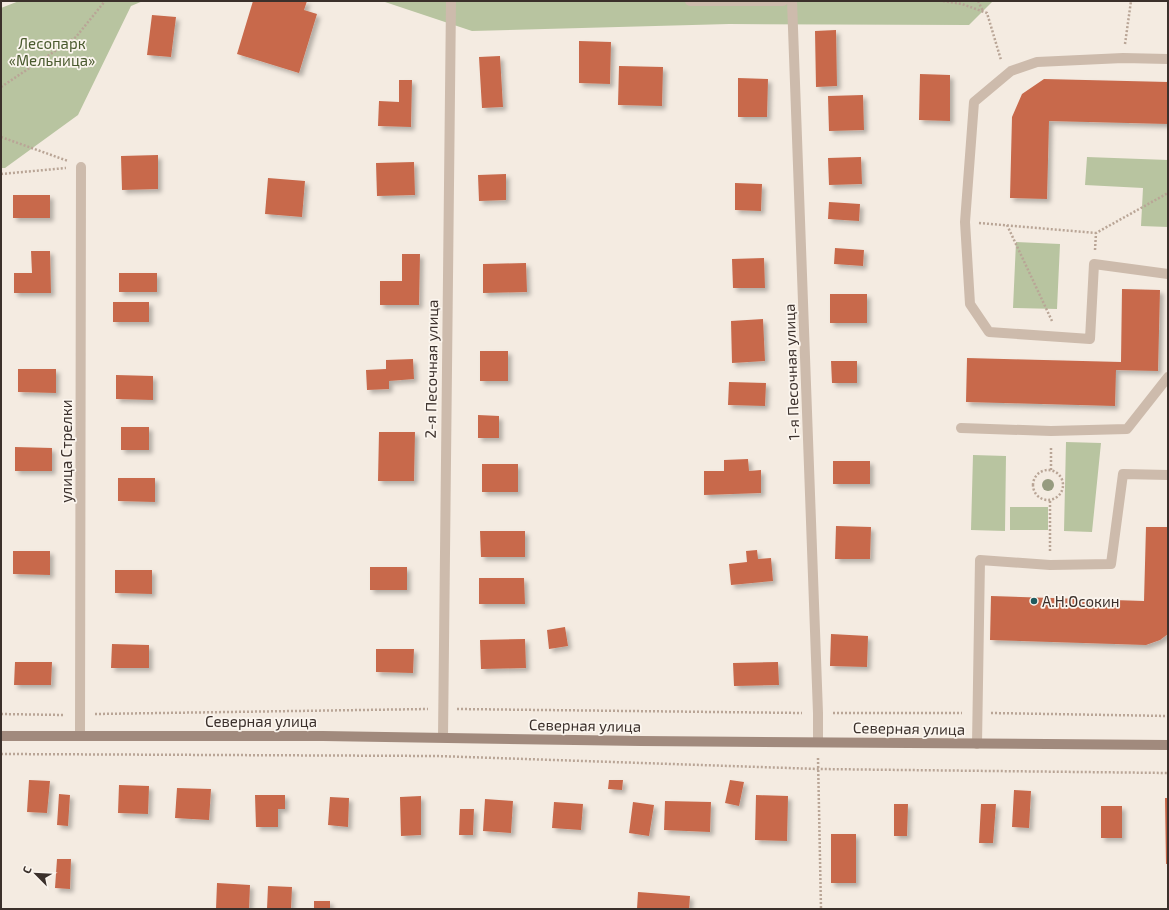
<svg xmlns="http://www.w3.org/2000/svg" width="1169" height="910" font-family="'Exo 2',sans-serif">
  <defs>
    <filter id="shadow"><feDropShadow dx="3.5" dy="3.5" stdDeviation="2" flood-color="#0004"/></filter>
  </defs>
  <rect width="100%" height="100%" fill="#f4ebe1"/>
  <path fill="#b8c4a0" d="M19 1H143L131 6 78 115 5 168H1V8Z
    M382 1H993L969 25 729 24 472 31Z
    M1087 157 1168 160V227L1141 226 1143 188 1085 185Z
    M1016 242 1060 244 1057 309 1013 308Z
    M1066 442 1101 443 1092 532 1064 531Z
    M973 455 1006 456 1005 531 971 530Z
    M1010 507H1048V530H1010Z"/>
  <path fill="#c8694b" filter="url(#shadow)" d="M253 1H307L304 10 317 14 299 73 237 54Z
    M152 15 176 17 171 57 147 55Z
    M836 30 837 86 816 87 815 31Z
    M579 41 611 42 610 84 579 83Z
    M500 56 503 107 482 108 479 57Z
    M619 66 663 67 662 106 618 105Z
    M920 74 950 75V121L919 120Z
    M738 78 768 79 767 117H738Z
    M1044 79 1168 82V124L1049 121 1047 199 1010 198 1012 117 1022 94Z
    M399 80H412L411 127 378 126 379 101 399 102Z
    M863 95 864 130 829 131 828 96Z
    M158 155V189L122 190 121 156Z
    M861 157 862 184 829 185 828 158Z
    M414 162 415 195 377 196 376 163Z
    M506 174V200L479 201 478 175Z
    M268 178 305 181 302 217 265 214Z
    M735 183 762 184 761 211 735 210Z
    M13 195H50V218H13Z
    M829 202 860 204 859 221 828 219Z
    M835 248 864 250 863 266 834 264Z
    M31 251H50L51 293H14V273H32Z
    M402 254H420L419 305H380V281H402Z
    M764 258 765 288H733L732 259Z
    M526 263 527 292 483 293V264Z
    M119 273H157V292H119Z
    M1122 289 1160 290 1158 371 1116 370 1115 406 966 402 967 358 1121 362Z
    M830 294H867V323H830Z
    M113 302H149V322H113Z
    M763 319 765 361 732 363 731 321Z
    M480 351H508V381H480Z
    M413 359 414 379 389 381V389L367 390 366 370 386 369V360Z
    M831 361H857V383H832Z
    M18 369H56V393L18 392Z
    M116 375 153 376V400L116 399Z
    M729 382 766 383 765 406 728 405Z
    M478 415 499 416V438H478Z
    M121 427H149V450H121Z
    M379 432H415L414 481H378Z
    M15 447 52 448V471H15Z
    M748 459 749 471 761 470V493L704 495V471H724V460Z
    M833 461H870V484H833Z
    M482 464H518V492H482Z
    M118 478H155V502L118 501Z
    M836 526 871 527 870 559H835Z
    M1146 527H1168V634L1160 640 1146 645 990 640 991 596 1144 601Z
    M480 531H525V557H481Z
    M757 550 758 559 771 558 773 581 731 585 729 564 747 562 746 551Z
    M13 551H50V575L13 574Z
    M370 567H407V590H370Z
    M115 570H152V594L115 593Z
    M479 578H524L525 604H479Z
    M565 627 568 646 549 649 547 630Z
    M831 634 868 636 867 667 830 666Z
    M525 639 526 668 481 669 480 640Z
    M112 644 149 645V668H111Z
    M376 649H414L413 673 376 672Z
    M15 662H52L51 685H14Z
    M778 662 779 685 734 686 733 663Z
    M29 780 50 781 47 813 27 812Z
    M609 780H623L622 790 608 789Z
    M730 780 744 782 739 806 725 803Z
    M119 785 149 786 148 814 118 813Z
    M177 788 211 789 209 820 175 818Z
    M1014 790 1031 791 1029 828 1012 827Z
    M59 794 70 795 68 826 57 825Z
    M255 795H285V809H278V827H256Z
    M756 795 788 796 787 841 755 840Z
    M421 796V835L401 836 400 797Z
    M330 797 349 798 348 827 328 825Z
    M1165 798H1168V864H1166Z
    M485 799 513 801 511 833 483 831Z
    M665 801 711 802 710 832 664 830Z
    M554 802 583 804 581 830 552 828Z
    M633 802 654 805 649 836 629 833Z
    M894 804H908L907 836H894Z
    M981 804H996L993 843H979Z
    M1101 806H1122V838H1101Z
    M460 809H474L473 835H459Z
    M831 834H856V883H831Z
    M57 859H71L70 889 55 888Z
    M217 883 250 885 249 909H216Z
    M268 886 292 887 291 909H267Z
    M638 892 690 896 689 909H637Z
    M314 901H330V909H314Z"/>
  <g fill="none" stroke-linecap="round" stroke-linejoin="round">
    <path stroke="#b9a596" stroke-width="2.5" stroke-dasharray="2 2" stroke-linecap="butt" d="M943 1 962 4 987 13 1001 60
      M978 1 983 11
      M1125 44 1131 1
      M1 87 76 37 105 1
      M1 137 68 161
      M1 174 66 168
      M979 223 1096 233
      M1007 225 1052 321
      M1095 250 1096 233 1168 193
      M1033 485a15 15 0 1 1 30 0a15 15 0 1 1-30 0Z
      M1051 470V446
      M1050 551V500
      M457 709 802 713
      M833 713H962
      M991 713 1168 716
      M1 714 64 715
      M95 714 428 709
      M1 754 437 756 818 769 1168 773
      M818 758 821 909"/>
    <path stroke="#cdbbac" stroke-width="10" d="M690 1H783
      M1168 59 1123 58 1037 62 1011 71 974 102 965 222 970 304 989 332 1090 339 1094 264 1168 274
      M961 428 1051 431 1127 429 1168 377
      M977 744 980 560 1050 565 1111 564 1123 474 1168 475"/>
    <path stroke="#cdbbac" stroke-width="10" d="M792 1 818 713V742
      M80 735 81 167
      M443 737 451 1"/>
    <path stroke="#a18a7d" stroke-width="10" d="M1 736H323L641 741 1168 745"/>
  </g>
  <circle fill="#969b7f" cx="1048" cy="485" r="6"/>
  <circle fill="#1f5a5e" stroke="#fbf5ee" stroke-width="1.5" cx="1034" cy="601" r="4"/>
  <g text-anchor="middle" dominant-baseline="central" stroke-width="3.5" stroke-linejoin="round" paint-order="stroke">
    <g font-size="15" fill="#4a5a2e" stroke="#fbf5ee">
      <text x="52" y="43">Лесопарк<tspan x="52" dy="17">«Мельница»</tspan></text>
    </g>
    <g font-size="15" fill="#3b302b" stroke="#fbf5ee">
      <text transform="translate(431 369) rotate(-89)">2-я Песочная улица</text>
      <text transform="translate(791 372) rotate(-92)">1-я Песочная улица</text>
      <text transform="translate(66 451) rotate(-90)">улица Стрелки</text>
      <text x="261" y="721">Северная улица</text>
      <text transform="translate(585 725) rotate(1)">Северная улица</text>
      <text transform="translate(909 728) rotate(1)">Северная улица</text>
    </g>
    <g font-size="15" fill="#3b302b" stroke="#fbf5ee" text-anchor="start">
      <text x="1042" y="601">А.Н.Осокин</text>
    </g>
  </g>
  <rect width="1169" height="910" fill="none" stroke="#3b302b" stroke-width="4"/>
  <g transform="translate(36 874) rotate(294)" stroke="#fbf5ee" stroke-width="3" paint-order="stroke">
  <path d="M0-3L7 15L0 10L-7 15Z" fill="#3b302b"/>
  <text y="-6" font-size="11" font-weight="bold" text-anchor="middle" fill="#3b302b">С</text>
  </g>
</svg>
